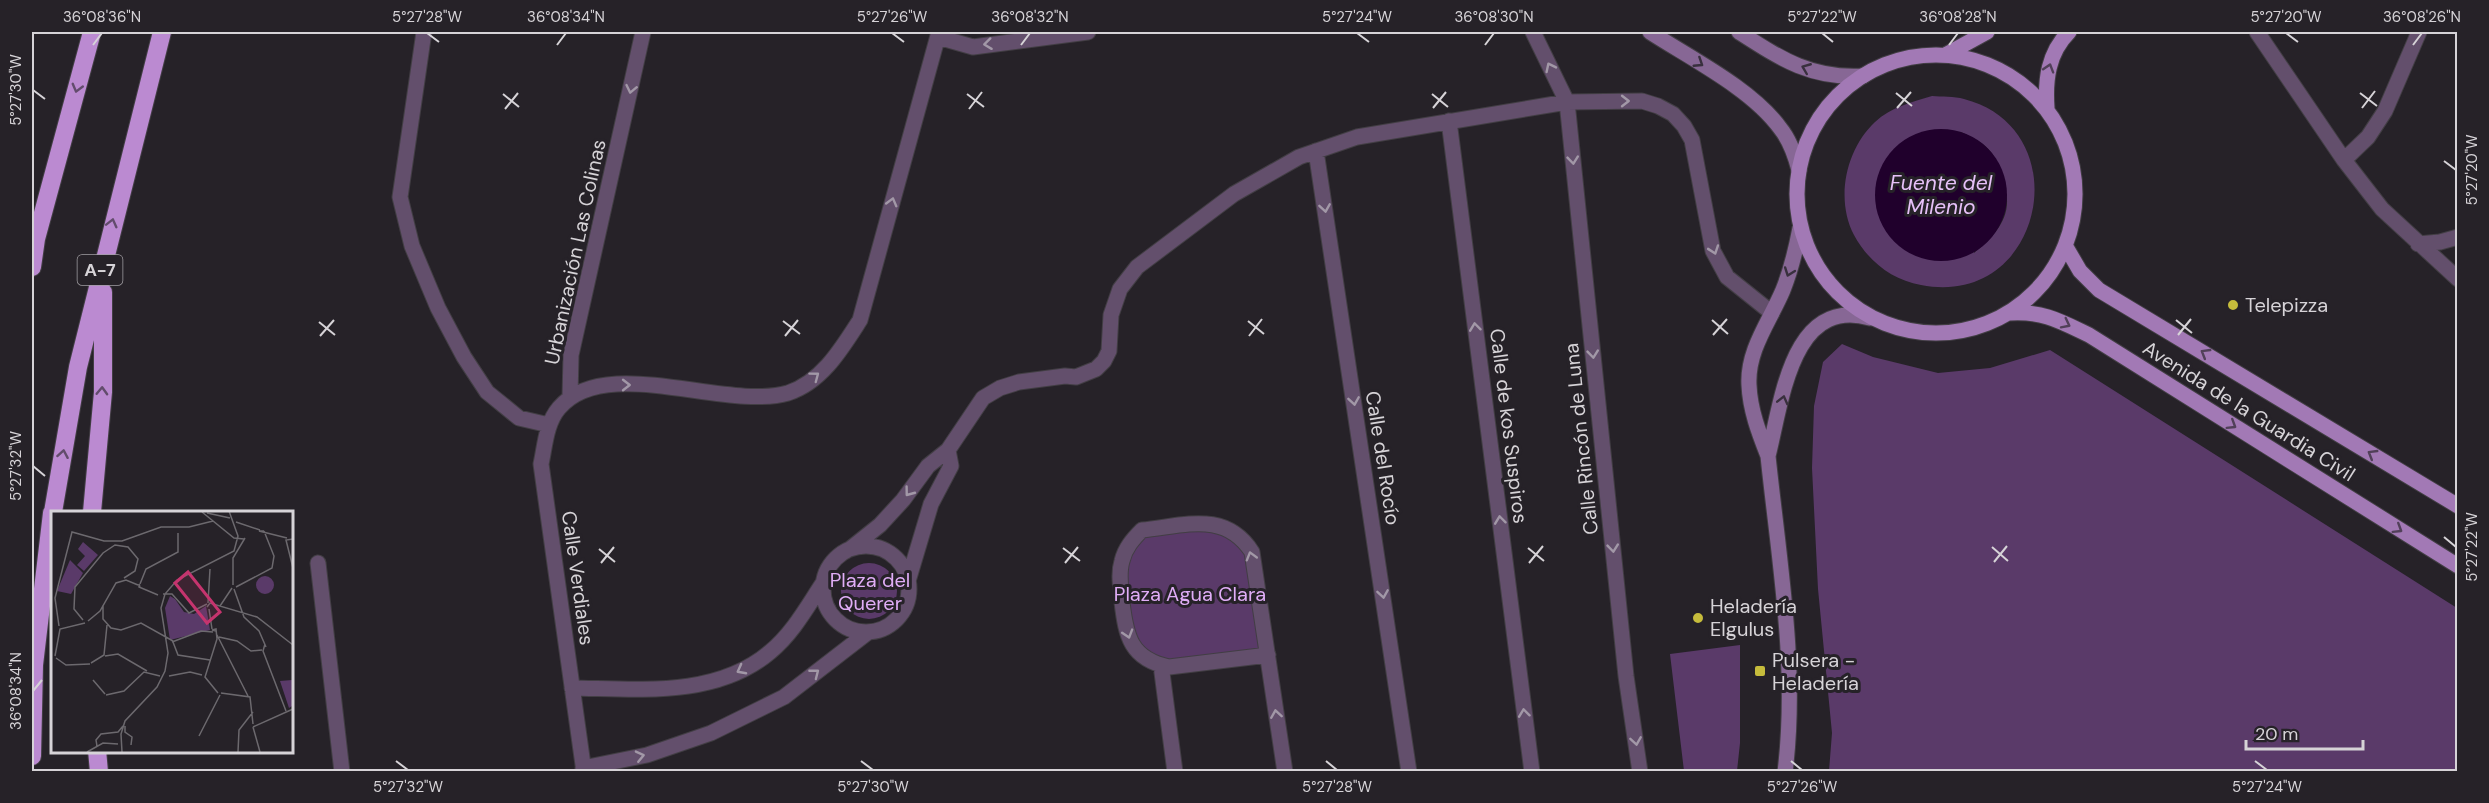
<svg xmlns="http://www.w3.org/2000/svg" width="2489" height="803" font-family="'DM Sans',sans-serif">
  <rect width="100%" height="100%" fill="#262228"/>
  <path fill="#5a3a69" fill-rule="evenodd" d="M1932 96C1942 97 1954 96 1964 99 2080 129 2044 309 1921 285 1892 280 1868 261 1854 235 1835 199 1846 149 1875 122 1891 107 1912 102 1932 96ZM1961 132C1990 146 1995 151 2003 182 2004 187 2007 194 2007 200 2008 223 1990 240 1974 253Z
    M1842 344 1873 357 1938 373 1990 368 2050 350 2457 608V771H1829L1832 733 1818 589 1812 468 1814 406 1823 362Z
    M1198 524 1243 538 1268 655 1169 667 1141 655 1123 610 1129 543 1142 530Z
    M841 591a28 28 0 1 1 56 0a28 28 0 1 1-56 0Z
    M1740 645V743L1737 771H1684L1670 654Z"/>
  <path fill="#20002c" d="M1875 195a66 66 0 1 1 132 0a66 66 0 1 1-132 0Z"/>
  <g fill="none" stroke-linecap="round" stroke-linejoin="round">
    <defs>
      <path id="street" d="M424 32 400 197 412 246 438 308 464 357 487 392 519 418 549 425
        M1533 32 1567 102 1626 676 1640 772
        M2257 32 2344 160 2382 209 2458 279
        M938 37 973 47 1088 32
        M1449 121 1532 772
        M1316 151 1409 772
        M2344 160 2368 137 2385 111 2419 32
        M2418 244 2440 242 2458 237
        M570 397 571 355 643 32
        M823 589a43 43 0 1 1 86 0a43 43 0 1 1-86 0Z
        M850 549 880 525 903 500 928 466 948 450 983 398 1000 388 1019 382 1065 376 1076 377 1096 369 1104 361 1109 351 1111 315 1120 289 1137 267 1234 194 1299 157 1357 137 1567 102 1642 101 1658 106 1673 114 1684 126 1692 140 1713 251 1727 277 1772 313
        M318 563 342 772
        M908 581 931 504 951 466 948 450
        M1268 655 1169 667C1131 659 1126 637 1122 602 1121 588 1118 574 1122 561 1125 548 1133 539 1142 530 1184 526 1225 510 1252 552L1285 772
        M1161 665 1175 772
        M572 688C638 689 716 698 770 652 793 633 807 607 823 583
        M583 768 647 755 711 733 784 697 867 633
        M584 772 541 464C545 446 546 423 559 408 605 353 725 411 788 393 822 382 842 348 860 320L939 32"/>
      <path id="secondary" d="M1650 32C1690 58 1752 89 1780 128 1790 140 1795 155 1799 170
        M1739 32C1781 59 1811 79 1863 76
        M1768 456C1782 402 1791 296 1870 318
        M1785 772C1798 667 1779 561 1768 456 1759 433 1750 410 1749 385 1747 350 1770 321 1783 290 1791 270 1796 249 1800 228"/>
      <path id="primary" d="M1947 54 1987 32
        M1797 194a139 139 0 1 1 278 0a139 139 0 1 1-278 0Z
        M2047 108C2045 80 2048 53 2069 32
        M2066 247 2080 271 2099 290 2458 506
        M2010 313C2043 311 2060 321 2089 335L2458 566"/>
      <path id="highway" d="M32 267 36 239 92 32
        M53 512 78 367 162 32
        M92 512 103 392V292
        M97 750 99 772
        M32 756 34 665 52 513"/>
    </defs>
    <use href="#street" stroke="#423e44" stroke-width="17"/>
    <use href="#secondary" stroke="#423e44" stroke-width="17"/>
    <use href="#primary" stroke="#423e44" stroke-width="17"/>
    <use href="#highway" stroke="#423e44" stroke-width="20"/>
    <use href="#street" stroke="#634f6c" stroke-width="15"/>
    <use href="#secondary" stroke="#876795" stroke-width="15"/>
    <use href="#primary" stroke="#a279b5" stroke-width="15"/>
    <use href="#highway" stroke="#bb8ad1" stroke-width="18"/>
  </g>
  <defs><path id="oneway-chevron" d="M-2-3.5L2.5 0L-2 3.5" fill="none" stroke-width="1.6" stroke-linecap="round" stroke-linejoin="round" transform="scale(1.5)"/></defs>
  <g stroke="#a298a7">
    <use href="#oneway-chevron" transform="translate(988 44) rotate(173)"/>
    <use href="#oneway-chevron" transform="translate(1550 67) rotate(-116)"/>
    <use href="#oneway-chevron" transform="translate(631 89) rotate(102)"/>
    <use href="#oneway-chevron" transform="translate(1625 101)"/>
    <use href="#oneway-chevron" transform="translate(1573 160) rotate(84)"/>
    <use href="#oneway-chevron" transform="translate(892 202) rotate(-75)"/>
    <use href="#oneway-chevron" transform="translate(1325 208) rotate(81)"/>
    <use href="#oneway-chevron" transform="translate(1714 250) rotate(71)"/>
    <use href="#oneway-chevron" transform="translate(1475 327) rotate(-97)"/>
    <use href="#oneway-chevron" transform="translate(1593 354) rotate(84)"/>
    <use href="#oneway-chevron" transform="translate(815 376) rotate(-37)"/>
    <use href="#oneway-chevron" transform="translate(626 385)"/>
    <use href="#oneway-chevron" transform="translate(1354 401) rotate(81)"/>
    <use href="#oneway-chevron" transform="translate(909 492) rotate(127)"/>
    <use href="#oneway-chevron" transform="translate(1500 520) rotate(-97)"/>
    <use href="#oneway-chevron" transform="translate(1613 548) rotate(84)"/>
    <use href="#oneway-chevron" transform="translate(1251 556) rotate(-106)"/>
    <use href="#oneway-chevron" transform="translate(1383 594) rotate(81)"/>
    <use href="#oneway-chevron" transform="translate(1128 634) rotate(73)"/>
    <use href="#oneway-chevron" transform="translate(741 670) rotate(152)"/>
    <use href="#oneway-chevron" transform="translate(815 673) rotate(-38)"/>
    <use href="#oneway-chevron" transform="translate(1524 713) rotate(-97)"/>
    <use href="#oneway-chevron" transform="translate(1276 714) rotate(-99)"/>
    <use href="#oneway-chevron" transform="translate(1636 741) rotate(81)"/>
    <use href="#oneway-chevron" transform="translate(640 756) rotate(-13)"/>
  </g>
  <g stroke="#39303e">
    <use href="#oneway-chevron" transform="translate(1699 63) rotate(33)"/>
    <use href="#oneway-chevron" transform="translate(1806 68) rotate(-158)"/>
    <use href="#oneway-chevron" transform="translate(1789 272) rotate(110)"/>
    <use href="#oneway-chevron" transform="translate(1783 400) rotate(-76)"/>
  </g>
  <g stroke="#514059">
    <use href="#oneway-chevron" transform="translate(2049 68) rotate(-73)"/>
    <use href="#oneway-chevron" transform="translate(2066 324) rotate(27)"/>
    <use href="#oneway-chevron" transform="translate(2205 353) rotate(-149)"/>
    <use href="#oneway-chevron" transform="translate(2232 425) rotate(32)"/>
    <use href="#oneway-chevron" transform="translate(2372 454) rotate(-149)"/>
    <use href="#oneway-chevron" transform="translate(2398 529) rotate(32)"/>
  </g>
  <g stroke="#624c6c">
    <use href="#oneway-chevron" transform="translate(77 88) rotate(105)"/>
    <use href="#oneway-chevron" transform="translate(112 223) rotate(-76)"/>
    <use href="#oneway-chevron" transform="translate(102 391) rotate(-88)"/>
    <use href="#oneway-chevron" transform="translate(63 454) rotate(-80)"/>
  </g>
  <path fill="none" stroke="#d6d3d7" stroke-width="2" d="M427 33 439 42M892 33 904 42M1357 33 1369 42M1822 33 1833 42M2286 33 2298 42M93 45 102 33M557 45 566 33M1021 45 1030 33M1485 45 1494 33M1949 45 1958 33M2413 45 2422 33M33 90 45 99M1896 93 1912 106M2360 93 2377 106M503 94 519 107M967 94 984 107M1432 94 1448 107M1433 108 1446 92M1897 108 1911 92M2362 108 2375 91M505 109 518 93M969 109 982 92M2444 161 2456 170M1712 320 1728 334M2176 320 2192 333M783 321 800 334M1248 321 1264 334M319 322 335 335M1713 335 1727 319M2178 335 2191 319M320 336 334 320M785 336 798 320M1249 336 1262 319M33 466 45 476M2444 537 2456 547M1992 547 2008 561M1063 548 1080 561M1528 548 1544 561M599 549 615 562M1994 562 2007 546M601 563 614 547M1065 563 1078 547M1529 563 1543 546M33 691 42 680M396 761 408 770M861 761 873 770M1326 761 1337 770M1791 761 1802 770M2255 761 2267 770"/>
  <g fill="#c6bc3c" stroke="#262228" stroke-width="2">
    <circle cx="2233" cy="305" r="6"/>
    <circle cx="1698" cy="618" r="6"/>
    <rect x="1754" y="665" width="12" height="12" rx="3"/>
  </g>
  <g text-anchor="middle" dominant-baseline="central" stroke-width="6" stroke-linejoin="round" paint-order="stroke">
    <rect fill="#262228" stroke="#a19ea2" stroke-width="1.5" x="77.5" y="255" width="45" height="30" rx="4.5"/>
    <g font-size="18" font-weight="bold" fill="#d6d3d7">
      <text x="100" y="270">A-7</text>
    </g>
    <g font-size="20" fill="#d6d3d7" stroke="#262228">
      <text transform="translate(575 252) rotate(-78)">Urbanización Las Colinas</text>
      <text transform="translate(2249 411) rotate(32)">Avenida de la Guardia Civil</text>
      <text transform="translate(1509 426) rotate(83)">Calle de kos Suspiros</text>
      <text transform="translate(1581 439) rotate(-96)">Calle Rincón de Luna</text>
      <text transform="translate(1383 458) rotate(81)">Calle del Rocío</text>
      <text transform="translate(578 578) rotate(82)">Calle Verdiales</text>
    </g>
    <g font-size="20" fill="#d6d3d7" stroke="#262228" text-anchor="start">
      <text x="2245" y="305">Telepizza</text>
      <text x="1710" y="606">Heladería<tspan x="1710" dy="23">Elgulus</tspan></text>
      <text x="1772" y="660">Pulsera -<tspan x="1772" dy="23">Heladería</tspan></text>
    </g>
    <g font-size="20" fill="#e0adf7" stroke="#262228">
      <text x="870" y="580">Plaza del<tspan x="870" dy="23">Querer</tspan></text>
      <text x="1190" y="594">Plaza Agua Clara</text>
    </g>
    <g font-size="21" font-style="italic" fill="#e6c0f8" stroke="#262228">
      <text x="1941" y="183">Fuente del<tspan x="1941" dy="24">Milenio</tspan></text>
    </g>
  </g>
  <g transform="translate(51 511)">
    <rect width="242" height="242" fill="#262228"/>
    <path d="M32 31 47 44 33 60 26 54 34 45 27 38ZM19 49 32 62 20 83 6 80ZM205 74a9 9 0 1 1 18 0a9 9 0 1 1-18 0ZM119 85 124 88 133 101 143 103 155 95 159 119 119 129 114 97ZM241 169V195L238 197 229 170Z" fill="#5a3a69"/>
    <path fill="none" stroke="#6c696e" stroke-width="1.5" d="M151 1 183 27 193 28M156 2 179 7M185 11 209 19M213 20H208L236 27M242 28 235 29 242 57M89 73 95 58 127 41V22M182 74V47L194 27M89 76 88 73V76L107 84M185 76 221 57 223 45 213 20M183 78 193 106 208 120 215 136M112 83H121L138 102 156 93M157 92 159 58M52 94V108L60 117 70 119 90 112 122 130M169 95 181 77M156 96 159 92 206 106 242 134M158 98 161 118M32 109 23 98 24 76 52 42 64 34 77 36 87 48 84 60 73 67M37 110 49 100 65 72 75 69 87 74M8 115 4 87 21 21 53 30H71L110 16H138L162 10M165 120 161 119 165 118 166 128 154 166 167 182M166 124 197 185M168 126 186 130 200 140 211 139M121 131 150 120 162 121M122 131 127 144 159 149M214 133 212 140 235 200M4 145 9 118 34 112M54 145 67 143 96 160M5 147 15 154 39 153M40 152 53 144 56 114M118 165 139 161 151 164M42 169 54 183M170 182 199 186 202 213M55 184 73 180 93 161 109 165M74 215V221L81 226 80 234M202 216 242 198M202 216 209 241M148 225 169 184M46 235 45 229 50 223 67 221 72 215M36 241 52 232 67 233M71 241 70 223 74 210 106 176 114 160 117 142 110 97 114 83 126 69 183 40 187 25 178 0M187 241 188 219 202 201"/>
    <path fill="#c5346e" fill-opacity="0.15" stroke="#c5346e" stroke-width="3" d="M137 61 169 101 156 112 124 72Z"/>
    <rect width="242" height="242" fill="none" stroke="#d6d3d7" stroke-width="3"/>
  </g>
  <rect width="2489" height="803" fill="none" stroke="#262228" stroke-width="66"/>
  <path d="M2246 740v9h117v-9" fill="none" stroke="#d6d3d7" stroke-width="3"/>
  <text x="2255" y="740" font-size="18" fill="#d6d3d7" stroke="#262228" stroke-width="4.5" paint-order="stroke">20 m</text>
  <rect x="33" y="33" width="2423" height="737" fill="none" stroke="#d6d3d7" stroke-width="2"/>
  <g font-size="15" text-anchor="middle" fill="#d6d3d7">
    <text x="102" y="22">36°08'36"N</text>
    <text x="427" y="22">5°27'28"W</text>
    <text x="566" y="22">36°08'34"N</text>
    <text x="892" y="22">5°27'26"W</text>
    <text x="1030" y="22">36°08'32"N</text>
    <text x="1357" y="22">5°27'24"W</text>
    <text x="1494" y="22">36°08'30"N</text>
    <text x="1822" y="22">5°27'22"W</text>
    <text x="1958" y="22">36°08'28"N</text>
    <text x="2286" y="22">5°27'20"W</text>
    <text x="2422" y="22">36°08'26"N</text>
    <text transform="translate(16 90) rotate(-90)" y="5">5°27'30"W</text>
    <text transform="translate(2472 170) rotate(-90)" y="5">5°27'20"W</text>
    <text transform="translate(16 466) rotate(-90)" y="5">5°27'32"W</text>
    <text transform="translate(2472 547) rotate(-90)" y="5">5°27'22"W</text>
    <text transform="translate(16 691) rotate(-90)" y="5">36°08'34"N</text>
    <text x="408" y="792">5°27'32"W</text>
    <text x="873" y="792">5°27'30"W</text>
    <text x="1337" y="792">5°27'28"W</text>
    <text x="1802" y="792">5°27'26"W</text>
    <text x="2267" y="792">5°27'24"W</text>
  </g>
</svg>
